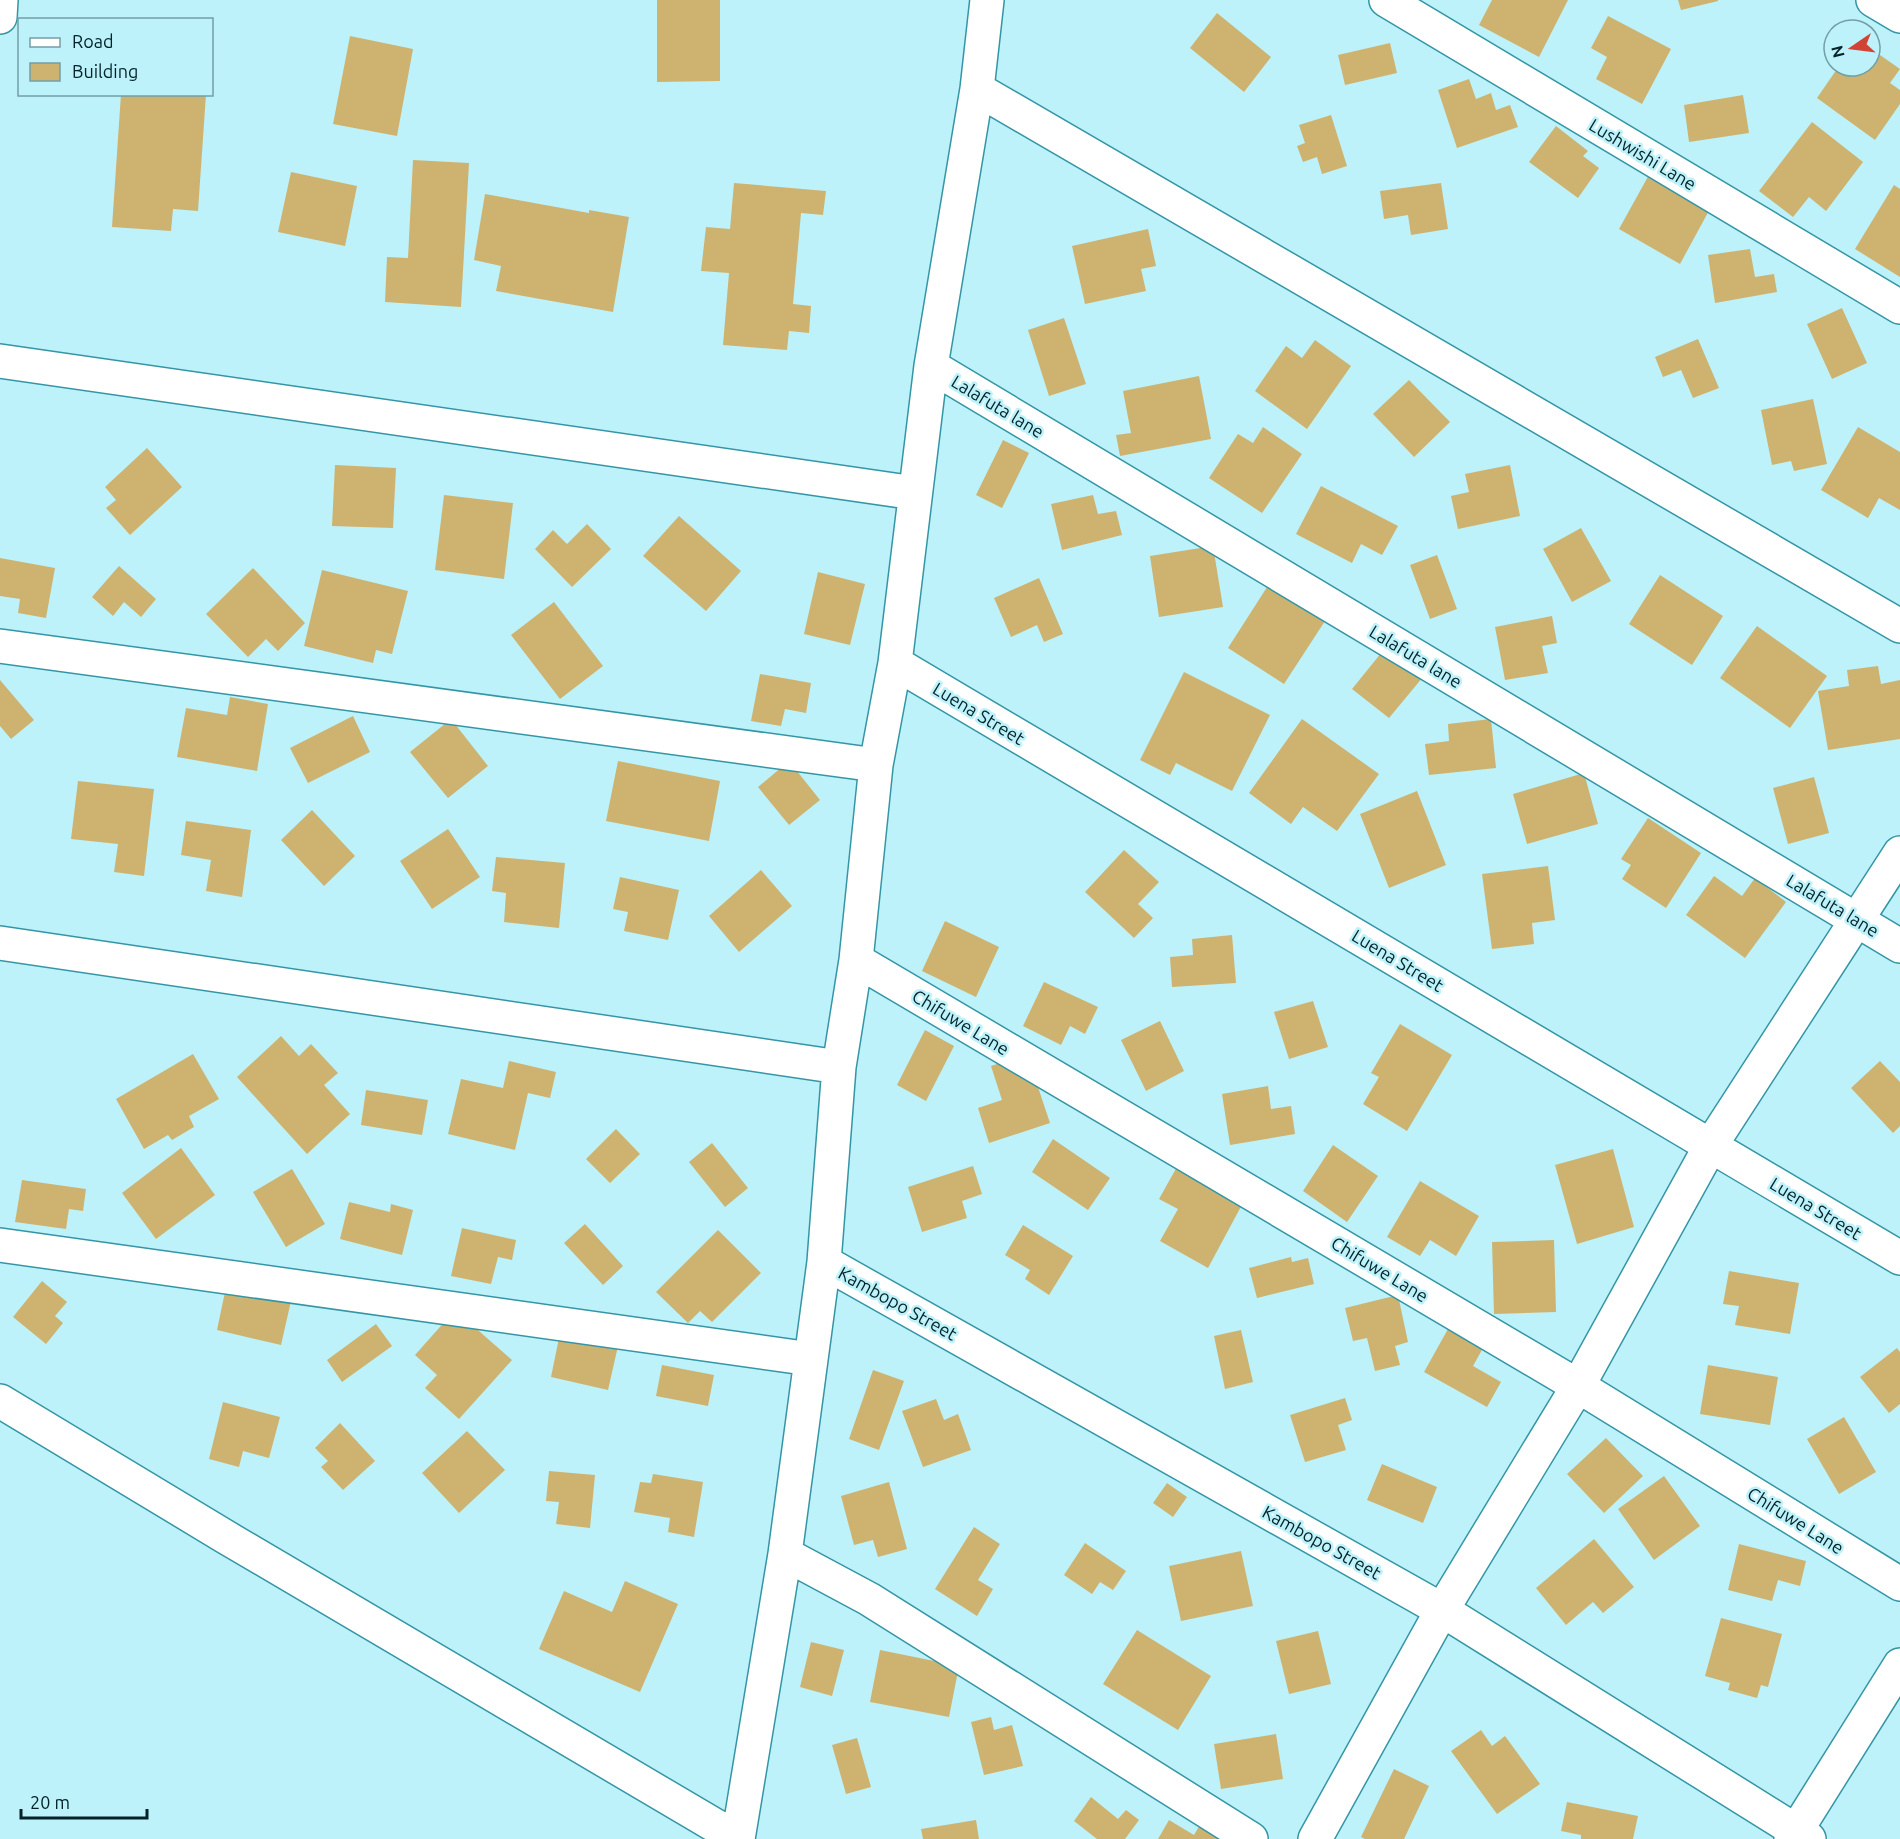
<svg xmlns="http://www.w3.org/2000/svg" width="1900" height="1839" font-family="Ubuntu,sans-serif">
  <rect width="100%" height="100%" fill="#bdf2fb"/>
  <path fill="#cdb36f" d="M657 0H720V81L657 82Z
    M1492 0H1568L1539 57 1479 25Z
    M1678 0H1718V1L1681 10Z
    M1217 13 1271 57 1244 92 1190 48Z
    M1608 16 1671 49 1642 104 1596 79 1607 57 1591 48Z
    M350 36 413 49 397 136 333 124Z
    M1390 43 1397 73 1345 85 1338 55Z
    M1870 48 1900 69 1890 83 1900 90V104L1875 140 1817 98 1839 66H1870Z
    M1469 79 1476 99 1491 93 1496 110 1510 105 1518 127 1457 148 1438 90Z
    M121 94H206L198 211 173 209 171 231 112 227Z
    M1743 95 1749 133 1689 142 1684 105Z
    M1331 115 1347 166 1322 174 1317 157 1303 162 1297 146 1305 143 1299 125Z
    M1812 122 1863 162 1826 211 1809 197 1793 217 1759 191Z
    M1556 126 1588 151 1583 156 1599 168 1578 198 1529 162Z
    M413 160 469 163 461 307 385 302 387 257 408 258Z
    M291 172 357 186 345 246 278 232Z
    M1650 173 1711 207 1680 264 1619 229Z
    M734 183 826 191 823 215 801 213 793 304 811 306 809 333 789 331 787 350 723 345 729 273 701 271 706 227 730 229Z
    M1441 183 1448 229 1411 235 1408 215 1384 219 1380 191Z
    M1894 185 1900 189V277L1855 249Z
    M485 194 589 213V210L629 217 613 312 496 291 501 266 474 260Z
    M1148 229 1156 266 1141 269 1146 291 1085 304 1072 246Z
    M1750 249 1755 277 1774 274 1777 292 1715 303 1708 255Z
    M1842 308 1867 363 1832 379 1807 324Z
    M1064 318 1086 384 1049 396 1028 330Z
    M1698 339 1719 388 1693 398 1681 370 1663 377 1655 357Z
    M1315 340 1351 366 1307 429 1255 391 1286 346 1302 358Z
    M1199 376 1211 439 1120 456 1116 435 1131 433 1123 391Z
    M1409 380 1450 422 1414 457 1373 414Z
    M1813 399 1827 464 1794 471 1791 461 1772 465 1761 410Z
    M1263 427 1302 454 1262 513 1209 478 1238 434 1253 443Z
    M1858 427 1900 452V510L1879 498 1868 518 1821 490Z
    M1003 440 1029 453 1002 508 976 495Z
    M147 448 182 487 130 535 106 508 116 500 105 487Z
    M335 465 396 468 393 528 332 526Z
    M1510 465 1520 516 1458 529 1451 496 1469 492 1465 474Z
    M1321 486 1398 526 1382 555 1361 544 1352 563 1296 534Z
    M444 495 513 503 504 579 435 570Z
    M1093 495 1098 514 1116 511 1122 535 1062 550 1051 504Z
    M679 516 741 571 706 611 643 556Z
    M587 524 611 549 572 587 535 549 553 530 567 544Z
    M1581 528 1611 581 1572 602 1543 549Z
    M1213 546 1223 607 1159 617 1150 556Z
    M1437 555 1457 609 1430 619 1410 565Z
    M0 558 55 568 46 618 18 613 20 599 0 596Z
    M119 566 156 599 141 617 124 602 113 616 92 597Z
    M253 568 305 623 278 651 266 639 248 657 206 614Z
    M322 570 408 591 392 654 376 650 373 663 304 646Z
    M818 572 865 584 850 645 804 634Z
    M1660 575 1723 616 1692 665 1629 624Z
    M1039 578 1063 634 1044 642 1037 625 1011 637 994 598Z
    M1269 584 1325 621 1284 684 1228 648Z
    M554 602 603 666 560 699 511 635Z
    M1552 616 1557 643 1542 646 1548 673 1505 680 1495 627Z
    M1757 626 1827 676 1790 728 1720 678Z
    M1386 647 1423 677 1389 718 1352 689Z
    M1878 666 1881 684 1900 680V739L1828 750 1818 691 1849 686 1847 670Z
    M1184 672 1270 715 1232 791 1176 763 1170 775 1140 760Z
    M760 674 811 683 806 713 785 709 781 726 751 721Z
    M0 680 34 720 11 739 0 726Z
    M230 697 268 704 257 771 177 757 186 708 227 715Z
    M353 716 370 752 308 783 290 748Z
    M451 719 488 766 448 798 410 752Z
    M1302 719 1379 774 1337 831 1303 807 1291 824 1249 793Z
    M1491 719 1496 768 1429 775 1425 744 1449 741 1448 724Z
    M618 761 720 781 709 841 606 821Z
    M789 761 820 800 789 825 758 787Z
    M1584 773 1598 824 1527 844 1513 794Z
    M1814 777 1829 833 1788 844 1773 788Z
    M78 781 154 789 144 876 114 872 118 844 71 839Z
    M1417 791 1446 865 1389 888 1360 814Z
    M312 810 355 856 324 886 281 840Z
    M1648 818 1701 853 1666 908 1622 879 1631 865 1621 859Z
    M186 821 251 830 242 897 206 891 211 860 181 855Z
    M448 829 480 877 432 909 400 861Z
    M1124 850 1159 882 1138 904 1153 918 1134 938 1085 892Z
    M496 857 565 863 559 928 504 922 506 893 492 891Z
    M1548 866 1555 920 1532 923 1534 944 1492 949 1482 874Z
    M761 870 792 906 739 952 709 916Z
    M1714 876 1742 896 1755 878 1786 902 1745 958 1686 915Z
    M620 877 679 890 668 940 624 931 628 912 613 909Z
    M945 921 999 947 976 997 922 971Z
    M1232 935 1236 983 1172 987 1170 957 1193 955 1192 939Z
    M1044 982 1098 1007 1085 1034 1070 1026 1061 1045 1023 1026Z
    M1313 1001 1328 1047 1289 1059 1274 1012Z
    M1160 1021 1184 1071 1146 1091 1121 1040Z
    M1400 1024 1452 1055 1407 1131 1363 1104 1379 1077 1371 1073Z
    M925 1030 954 1046 926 1101 897 1085Z
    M281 1036 299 1056 311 1044 338 1073 324 1085 350 1114 307 1154 237 1077Z
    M193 1054 219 1099 189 1116 194 1127 172 1140 168 1135 144 1149 116 1099Z
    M1027 1054 1050 1123 989 1143 978 1108 1002 1100 991 1066Z
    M509 1061 556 1072 550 1098 528 1093 515 1150 448 1134 461 1079 503 1088Z
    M1880 1061 1900 1082V1126L1893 1133 1851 1088Z
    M1268 1086 1271 1109 1291 1106 1295 1134 1230 1145 1222 1094Z
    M366 1090 428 1100 422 1135 361 1125Z
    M616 1129 640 1154 610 1183 586 1159Z
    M1053 1139 1110 1178 1088 1210 1032 1172Z
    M712 1143 748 1188 725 1207 689 1162Z
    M1333 1145 1378 1176 1347 1222 1303 1191Z
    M181 1148 215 1195 156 1239 122 1193Z
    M1613 1149 1634 1227 1577 1244 1555 1165Z
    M1178 1165 1244 1201 1208 1268 1160 1241 1178 1209 1159 1199Z
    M973 1166 982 1194 962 1201 967 1218 922 1232 908 1187Z
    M292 1169 325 1224 286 1247 253 1192Z
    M22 1180 86 1189 83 1211 69 1209 66 1229 15 1222Z
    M1420 1181 1479 1216 1456 1256 1430 1240 1420 1256 1387 1237Z
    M349 1202 390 1212 391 1204 413 1210 402 1255 340 1239Z
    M585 1224 623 1266 603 1285 564 1243Z
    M1023 1225 1073 1256 1049 1295 1025 1279 1030 1270 1005 1255Z
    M462 1228 516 1240 512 1260 498 1257 491 1284 451 1276Z
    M718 1230 761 1273 712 1322 700 1311 688 1323 656 1292Z
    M1554 1240 1556 1312 1494 1314 1492 1242Z
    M1291 1257 1292 1262 1308 1258 1314 1284 1257 1298 1249 1268Z
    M1729 1271 1799 1283 1790 1334 1735 1325 1739 1306 1723 1304Z
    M42 1281 67 1302 55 1316 63 1323 46 1344 13 1317Z
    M226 1287 291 1301 281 1345 217 1330Z
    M1398 1295 1408 1342 1395 1346 1400 1365 1375 1371 1367 1338 1353 1341 1345 1308Z
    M455 1310 512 1360 459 1419 425 1388 437 1375 415 1355Z
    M376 1324 392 1346 342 1382 327 1360Z
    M1448 1329 1483 1348 1473 1366 1501 1382 1487 1407 1424 1372Z
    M1241 1330 1253 1382 1225 1389 1214 1336Z
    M560 1333 618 1346 608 1390 551 1377Z
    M1897 1348 1900 1352V1404L1889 1413 1860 1377Z
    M662 1365 714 1375 708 1406 656 1396Z
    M1708 1365 1778 1377 1770 1425 1700 1414Z
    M873 1370 904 1381 879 1450 849 1439Z
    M1345 1398 1352 1420 1338 1425 1346 1450 1305 1462 1290 1415Z
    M936 1399 944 1420 958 1414 971 1450 923 1467 902 1411Z
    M223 1402 280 1417 269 1458 243 1451 239 1467 209 1459Z
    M1844 1417 1876 1472 1839 1494 1807 1439Z
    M340 1423 375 1461 343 1490 321 1467 328 1461 315 1448Z
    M467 1431 505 1470 459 1513 422 1473Z
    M1606 1438 1643 1476 1604 1513 1567 1474Z
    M1382 1464 1437 1487 1423 1523 1367 1500Z
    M549 1471 595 1475 590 1528 556 1524 559 1502 546 1501Z
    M653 1474 703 1482 694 1537 668 1532 670 1518 634 1512 640 1482 651 1483Z
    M1664 1476 1700 1526 1654 1560 1618 1509Z
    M889 1482 907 1549 878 1557 873 1540 854 1545 841 1496Z
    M1167 1483 1187 1497 1173 1517 1153 1503Z
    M974 1527 1000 1544 978 1580 993 1589 977 1616 935 1589Z
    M1594 1539 1634 1587 1603 1613 1593 1602 1566 1625 1536 1588Z
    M1085 1543 1126 1571 1113 1590 1100 1582 1092 1594 1064 1575Z
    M1739 1544 1806 1561 1800 1586 1778 1580 1772 1601 1728 1590Z
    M1241 1551 1253 1606 1181 1621 1169 1566Z
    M625 1581 678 1604 640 1692 539 1649 564 1591 612 1612Z
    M1721 1618 1782 1634 1768 1687 1761 1685 1757 1698 1728 1690 1730 1683 1705 1676Z
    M1137 1630 1211 1676 1178 1730 1103 1684Z
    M1318 1631 1331 1684 1289 1694 1276 1641Z
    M811 1642 844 1650 832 1696 800 1687Z
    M880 1650 959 1666 949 1717 870 1702Z
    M991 1717 994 1730 1012 1725 1023 1766 984 1775 971 1722Z
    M1481 1730 1492 1746 1505 1736 1540 1784 1497 1814 1451 1751Z
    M1276 1734 1283 1779 1221 1789 1214 1744Z
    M857 1738 871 1787 846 1794 832 1745Z
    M1394 1769 1429 1786 1404 1839H1365L1361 1837Z
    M1091 1797 1118 1819 1126 1810 1139 1820 1125 1839H1097L1074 1821Z
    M1567 1802 1638 1816 1633 1839H1581V1835L1561 1831Z
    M1207 1813 1226 1825 1217 1839H1158L1169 1820 1194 1835Z
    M976 1820 979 1839H923L921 1829Z"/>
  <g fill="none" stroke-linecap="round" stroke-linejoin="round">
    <defs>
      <path id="street" d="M1386 0 1900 307
        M1873 0 1900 16
        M0 17 1 0
        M977 89 1900 626
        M0 361 915 493
        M931 366 1900 946
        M0 646 876 765
        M895 663 1900 1258
        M0 943 839 1067
        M856 960 1578 1386 1900 1584
        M0 1245 811 1359
        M824 1262 1442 1610 1809 1839
        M0 1401 224 1536 738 1839
        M785 1554 869 1599 1251 1839
        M738 1839 785 1554 824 1262 839 1067 856 960 876 765 895 663 931 366 977 89 987 0
        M1315 1839 1442 1610 1578 1386 1711 1145 1900 853"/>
      <path id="secondary" d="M1791 1839 1900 1665"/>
    </defs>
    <use href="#street" stroke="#3496a5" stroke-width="36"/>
    <use href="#secondary" stroke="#3496a5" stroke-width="36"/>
    <use href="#street" stroke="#fff" stroke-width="33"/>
    <use href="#secondary" stroke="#fff" stroke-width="33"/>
  </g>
  <g text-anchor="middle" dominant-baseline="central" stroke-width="5" stroke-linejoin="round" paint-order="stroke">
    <g font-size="18" fill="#042328" stroke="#bdf2fb">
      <text transform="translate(1643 154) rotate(31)">Lushwishi Lane</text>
      <text transform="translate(998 406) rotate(31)">Lalafuta lane</text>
      <text transform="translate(1416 656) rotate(31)">Lalafuta lane</text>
      <text transform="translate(979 713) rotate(31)">Luena Street</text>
      <text transform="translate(1833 905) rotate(31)">Lalafuta lane</text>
      <text transform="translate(1398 960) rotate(31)">Luena Street</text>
      <text transform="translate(961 1022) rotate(31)">Chifuwe Lane</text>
      <text transform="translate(1816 1208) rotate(31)">Luena Street</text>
      <text transform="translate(1380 1269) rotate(31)">Chifuwe Lane</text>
      <text transform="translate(898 1303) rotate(29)">Kambopo Street</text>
      <text transform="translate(1796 1520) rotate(32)">Chifuwe Lane</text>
      <text transform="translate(1322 1542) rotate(29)">Kambopo Street</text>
    </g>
  </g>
  <rect x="18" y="18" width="195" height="78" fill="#bdf2fb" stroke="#739fa7" stroke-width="1.5"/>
  <rect x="30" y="38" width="30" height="9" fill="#ffffff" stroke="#739fa7" stroke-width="1.5"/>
  <text x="72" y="48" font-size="18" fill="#042328">Road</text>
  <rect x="30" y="63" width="30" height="18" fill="#cdb36f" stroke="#739fa7" stroke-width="1.5"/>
  <text x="72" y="78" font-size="18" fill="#042328">Building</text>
  <g transform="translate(1852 48) rotate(256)"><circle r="28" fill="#bdf2fb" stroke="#739fa7" stroke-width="1.5"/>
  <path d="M0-4.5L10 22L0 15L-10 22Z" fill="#d04335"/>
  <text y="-9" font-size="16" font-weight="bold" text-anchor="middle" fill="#042328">N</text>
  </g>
  <path d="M21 1809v9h126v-9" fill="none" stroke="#042328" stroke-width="3"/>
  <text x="30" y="1809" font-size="18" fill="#042328" stroke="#bdf2fb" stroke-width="4.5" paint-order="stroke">20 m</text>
</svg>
